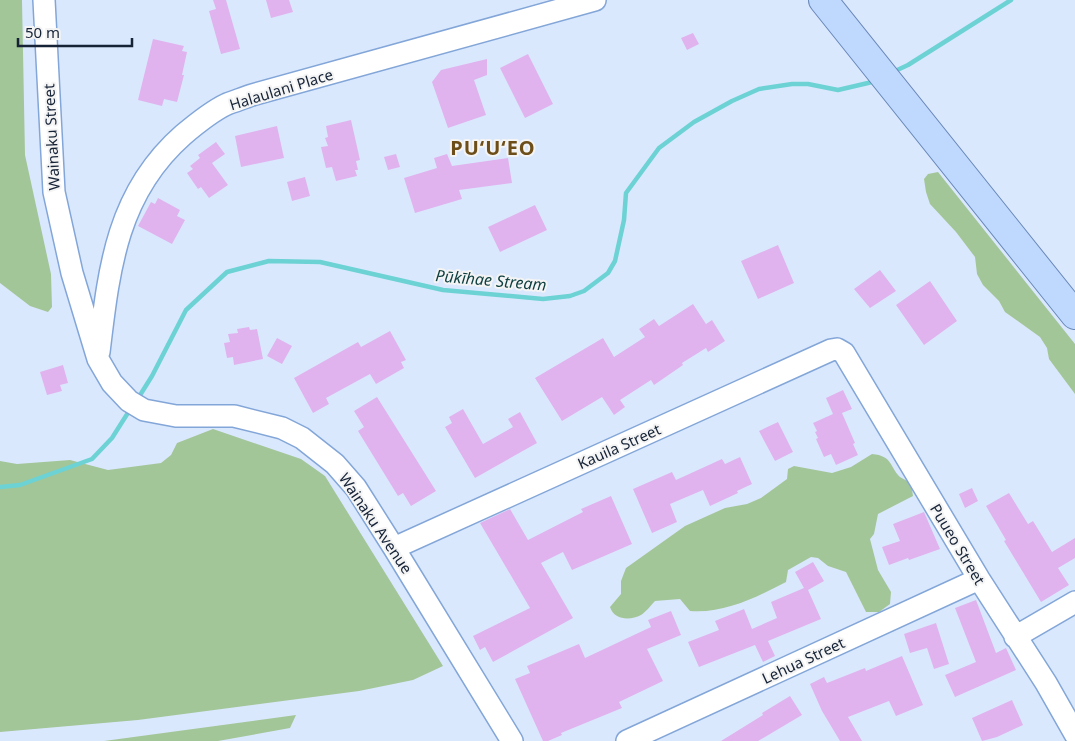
<svg xmlns="http://www.w3.org/2000/svg" width="1075" height="741" font-family="'Noto Sans',sans-serif">
  <rect width="100%" height="100%" fill="#dae8fe"/>
  <path fill="#a3c698" d="M0 0H22L25 155 51 274 52 307 48 312 30 306 0 283Z
    M938 172 1075 344V394L1049 359 1047 348 1040 337 1005 312 999 301 983 285 977 274 975 257 956 232 930 204 926 192 924 179 928 174Z
    M213 429 301 459 325 476 443 666 413 680 359 691 138 720 0 732V461L17 464 70 460 108 470 161 463 171 455 177 443Z
    M872 454C893 456 889 466 900 477 903 479 908 481 911 483L913 496 878 514 874 534 870 539 878 570 891 592 890 604 879 612H866L846 572 828 566 818 558 811 557 788 570 786 582C757 597 724 614 690 611L680 599 655 601C651 605 646 612 641 615 630 621 614 620 610 607L621 594V581L626 568 685 526 725 508 747 504 761 498 787 479 788 469 794 466 832 473 851 467Z
    M296 715 290 728 218 741H104Z"/>
  <g fill="none" stroke-linecap="round" stroke-linejoin="round">
    <path stroke="#6dd2d4" stroke-width="4.5" d="M893 72 908 65 1011 0
      M137 400 152 376 186 310 227 272 269 261 320 262 443 290 543 299 570 296 584 291 608 273 615 261 624 220 626 193 659 148 694 122 732 101 759 89 792 84H808L838 90 868 83 877 80
      M0 487 20 485 92 459 112 438 131 408"/>
  </g>
  <path fill="#e0b3ee" d="M213 0H226L240 49 221 54 209 11 216 9Z
    M266 0H289L293 12 271 18Z
    M693 33 699 44 687 50 681 38Z
    M153 39 184 46 182 51 187 52 182 75H184L177 102 164 99 162 106 138 100Z
    M528 54 553 104 525 118 500 68Z
    M487 59V75L474 80 486 115 448 128 432 82 441 70Z
    M351 120 360 160 356 161 358 170H355L357 176 336 181 332 167 326 168 321 147 328 146 325 138 328 137 326 126Z
    M277 126 284 158 241 167 235 136Z
    M216 142 225 154 212 163 228 185 209 198 201 187 198 189 187 173 193 169 190 166 200 158 198 155Z
    M396 154 400 167 388 170 384 157Z
    M447 154 452 166 508 158 512 183 459 190 462 199 415 213 404 178 437 168 434 158Z
    M305 177 310 196 292 201 287 182Z
    M158 198 180 210 177 216 185 220 172 244 138 226 151 202 155 204Z
    M535 205 547 230 500 252 488 227Z
    M778 245 794 283 758 299 741 261Z
    M880 270 896 291 870 308 854 289Z
    M930 281 957 321 924 345 896 305Z
    M693 304 706 324 712 320 725 341 708 352 706 348 682 363 683 365 654 385 651 380 620 400 625 407 614 415 602 397 562 421 535 378 603 338 614 357 645 337 639 329 654 319 659 326Z
    M249 327 250 330 257 329 263 359 234 365 233 357 227 358 224 343 230 342 228 334 238 333 237 329Z
    M390 331 406 360 401 362 404 368 376 384 370 374 326 398 329 404 313 413 294 378 358 342 361 347Z
    M277 338 292 346 282 364 267 356Z
    M63 365 68 383 60 385 62 391 47 395 40 372Z
    M843 390 852 409 842 413 855 443 853 444 858 455 836 465 831 454 824 457 816 439 818 438 815 432 817 431 813 423 833 414 826 398Z
    M377 397 436 491 411 506 403 493 398 496 358 431 364 427 354 411Z
    M463 409 483 444 513 427 508 419 520 412 537 443 475 478 445 427 452 423 449 417Z
    M778 422 793 452 775 461 759 431Z
    M740 457 752 484 737 491 738 493 710 506 703 490 670 504 677 522 652 533 633 489 672 472 676 480 722 459 725 464Z
    M972 488 978 501 965 508 959 494Z
    M1009 493 1028 524 1033 521 1052 552 1075 538V558L1058 568 1069 585 1041 602 1004 541 1006 540 986 506Z
    M611 496 632 544 572 570 563 552 541 563 573 618 493 662 485 647 480 650 473 636 530 608 480 523 510 509 528 540 583 512 581 509Z
    M924 512 940 549 909 560 908 558 889 565 882 547 900 541 893 524Z
    M813 562 824 581 808 590 821 619 768 641 775 656 763 662 755 645 699 667 688 642 719 630 715 621 744 609 752 629 777 618 771 602 804 588 795 572Z
    M976 600 996 653 1006 648 1016 670 955 697 945 675 976 662 955 608Z
    M671 611 681 635 647 649 663 681 619 702 622 708 561 733 562 735 548 741H543L515 679 530 673 527 666 579 644 585 658 651 627 648 620Z
    M936 623 949 664 934 669 927 648 910 653 904 634Z
    M902 656 923 705 896 716 889 701 848 717 862 741H840L822 711 810 684 824 677 827 683 865 668 866 671Z
    M790 696 802 715 758 741H721L763 715 762 713Z
    M1012 700 1023 725 997 737 982 741 972 718Z"/>
  <g fill="none" stroke-linecap="round" stroke-linejoin="round">
    <defs>
      <path id="minor" d="M44 0 54 192 72 273 98 359 112 383 129 401 144 410 176 416H234L282 428 302 438 335 464 356 488 394 548 512 741
        M99 352C109 268 117 193 183 135 196 124 212 111 227 104 235 101 244 98 252 95L595 0
        M394 548 831 350 837 349 844 353 979 579 1046 683 1075 734
        M1015 637 1075 602
        M627 741 979 579"/>
      <path id="major" d="M823 0 1075 315"/>
    </defs>
    <use href="#minor" stroke="#83a6d8" stroke-width="24"/>
    <use href="#major" stroke="#6888b8" stroke-width="30"/>
    <use href="#minor" stroke="#fff" stroke-width="21"/>
    <use href="#major" stroke="#bfd8fe" stroke-width="28"/>
  </g>
  <g text-anchor="middle" dominant-baseline="central" stroke-width="4" stroke-linejoin="round" paint-order="stroke">
    <g font-size="15" fill="#162337" stroke="#f4f4f4">
      <text transform="translate(281 89) rotate(-17)">Halaulani Place</text>
      <text transform="translate(51 137) rotate(-93)">Wainaku Street</text>
      <text transform="translate(619 446) rotate(-24)">Kauila Street</text>
      <text transform="translate(376 523) rotate(56)">Wainaku Avenue</text>
      <text transform="translate(958 544) rotate(59)">Puueo Street</text>
      <text transform="translate(803 660) rotate(-25)">Lehua Street</text>
    </g>
    <g font-size="16" font-style="italic" fill="#0d3e3f" stroke="#f4f4f4">
      <text transform="translate(491 280) rotate(5)">Pūkīhae Stream</text>
    </g>
    <g font-size="20" font-weight="bold" letter-spacing="1" fill="#6d4e19" stroke="#f4f4f4">
      <text x="493" y="147">PU‘U‘EO</text>
    </g>
  </g>
  <path d="M18 38v8h114v-8" fill="none" stroke="#162337" stroke-width="2.5"/>
  <text x="25" y="38" font-size="15" fill="#162337" stroke="#f4f4f4" stroke-width="4" paint-order="stroke">50 m</text>
</svg>
